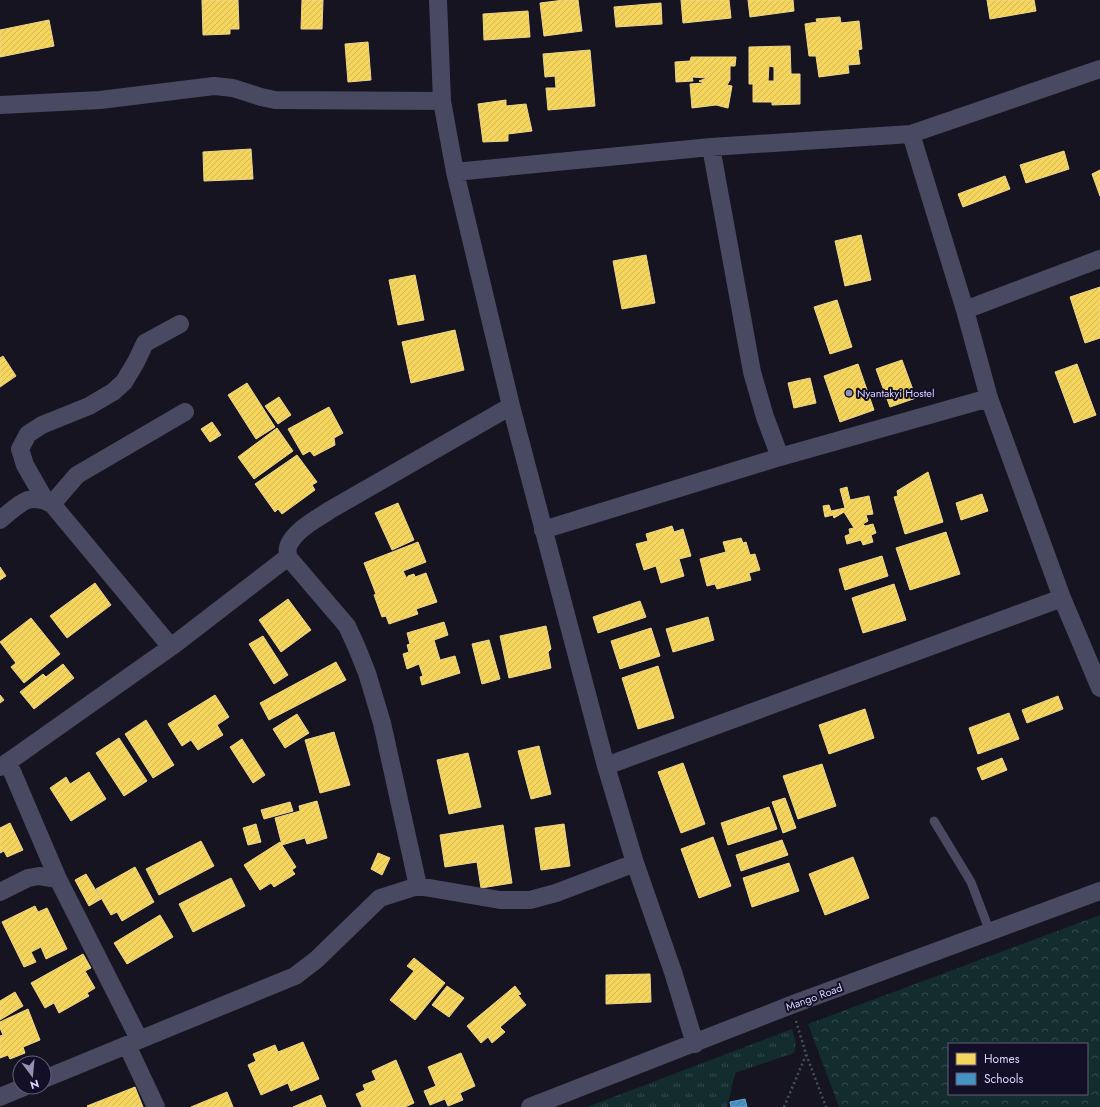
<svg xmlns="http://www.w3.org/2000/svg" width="1100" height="1107" font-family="Jost,sans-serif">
  <defs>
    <pattern id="grass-tufts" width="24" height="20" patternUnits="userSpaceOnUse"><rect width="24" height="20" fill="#132c2d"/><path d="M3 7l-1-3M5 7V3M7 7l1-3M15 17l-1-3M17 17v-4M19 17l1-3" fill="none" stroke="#354a4c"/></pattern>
    <pattern id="forest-crowns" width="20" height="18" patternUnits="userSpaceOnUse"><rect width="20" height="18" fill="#132c2d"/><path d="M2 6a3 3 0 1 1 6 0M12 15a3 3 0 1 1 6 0" fill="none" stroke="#354a4c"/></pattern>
    <pattern id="homes-hatch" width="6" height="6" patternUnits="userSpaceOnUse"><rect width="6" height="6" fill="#f6d55c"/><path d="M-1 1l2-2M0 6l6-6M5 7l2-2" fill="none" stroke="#d2b759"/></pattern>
    <pattern id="schools-hatch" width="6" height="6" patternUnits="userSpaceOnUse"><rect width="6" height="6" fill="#4393c3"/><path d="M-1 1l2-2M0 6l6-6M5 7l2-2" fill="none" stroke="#427a9f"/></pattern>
  </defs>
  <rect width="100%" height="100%" fill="#161421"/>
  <path fill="url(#grass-tufts)" d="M792 1029 796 1043 794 1053 735 1073 727 1107H587Z"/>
  <path fill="url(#forest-crowns)" fill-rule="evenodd" d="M1100 915V1107H839L808 1024ZM949 1044H1087V1094H949Z"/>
  <path fill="url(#homes-hatch)" stroke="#edd58d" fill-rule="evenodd" d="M202 0H238L239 29H230V34L203 35Z
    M302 0H323L322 29H301Z
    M564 0H578L582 31 544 36 540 3Z
    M681 0H729L731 18 683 23Z
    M748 0H793L794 11 750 17Z
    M987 0H1034L1036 11 990 19Z
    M661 3 662 24 616 27 614 7Z
    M528 11 530 37 484 40 483 14Z
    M840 17 841 23 859 21 862 49 858 50 860 64 848 65 849 73 819 77 816 56H809L805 24 817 22 816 19Z
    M49 20 54 46 0 57V30Z
    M368 42 371 80 348 82 345 44Z
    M790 46 791 74H800V104L772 105V102H753V84H749V47ZM769 66 774 67V81H768Z
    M590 50 595 106 548 110 546 88H556L555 76 545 77 543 54Z
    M691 57H736L735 66H730V80L727 85 732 86 728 108 716 105 692 108 690 84 704 83 699 81 707 78 692 77 693 81 676 82 675 62 690 61Z
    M506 100V106L526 104 532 131 508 134V141L483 142 478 104Z
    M251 149 253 179 204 181 203 152Z
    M1064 151 1069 169 1026 183 1020 165Z
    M1100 170V196L1092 174Z
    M1005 176 1010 189 963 207 958 194Z
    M861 235 871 280 845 286 835 241Z
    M646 255 655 303 622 309 613 261Z
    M415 275 424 320 398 325 389 280Z
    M1100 287V338L1085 343 1070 297Z
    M837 300 852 347 830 354 814 307Z
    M455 330 464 370 411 383 402 342Z
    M3 356 16 376 0 387V358Z
    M902 360 916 398 890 407 876 369Z
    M858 364 874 410 840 422 824 376Z
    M1077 364 1096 415 1074 423 1055 372Z
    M810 378 816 403 794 408 788 383Z
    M247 383 275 427 256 439 228 395Z
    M279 397 291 415 278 424 265 406Z
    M329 407 343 433 334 438 335 445 314 456 310 451 303 455 288 429Z
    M212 422 221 435 210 442 201 429Z
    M277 428 293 451 254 479 238 457Z
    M297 455 317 482 312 485 315 490 282 514 278 509 275 512 255 484Z
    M928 472 943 522 905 534 894 497 898 496 897 491Z
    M847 487 850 500 869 496 873 514 866 515 868 521 863 524 865 526 873 524 876 533 871 535 873 542 863 545 861 540 847 544 845 536 850 534 849 529 854 528 844 512 834 518 833 515 825 517 823 506 829 505 831 511 845 508 840 489Z
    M982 494 988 511 961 520 956 503Z
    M398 503 414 540 392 550 375 513Z
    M672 526 674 532 683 529 691 556 679 559 684 576 661 583 656 566 644 570 636 544 648 541 646 534Z
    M946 532 960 574 910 590 896 548Z
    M741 538 743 543 746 542 750 555 755 554 760 570 749 573 751 580 717 589 715 584 707 586 700 559 726 552 723 542Z
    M418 542 426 562 403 571 407 579 408 576 414 574 415 577 426 573 437 602 416 609 418 614 389 624 386 616 382 617 374 595 376 594 364 563Z
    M882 556 888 576 845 590 839 569Z
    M0 567 6 576 0 580Z
    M95 583 111 605 67 638 50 616Z
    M894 584 906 620 863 633 852 598Z
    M288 599 311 630 281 652 259 620Z
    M640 601 646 617 598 633 593 617Z
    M708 617 714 640 673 652 666 629Z
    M31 618 60 654 24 683 11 667 16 663 0 642Z
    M444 622 448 635 434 640 440 660 455 656 460 673 422 685 420 677 423 676 419 664 407 669 403 654 409 652 407 645 410 644 407 633Z
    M546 626 551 649 548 652 551 668 509 678 500 636Z
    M651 628 660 656 620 669 611 641Z
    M263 636 288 675 274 684 249 644Z
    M489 640 500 679 482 684 472 644Z
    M336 662 346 680 269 720 260 703Z
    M63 664 74 678 34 709 20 692 43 674 46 677Z
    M658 666 674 718 638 729 622 678Z
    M0 695 4 700 0 703Z
    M215 695 229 717 217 725 223 735 198 750 191 740 182 746 168 724Z
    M1058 696 1063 709 1027 723 1022 710Z
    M865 709 874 738 829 754 819 725Z
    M1009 713 1019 739 978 754 969 728Z
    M297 714 309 733 285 748 273 729Z
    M146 720 174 765 153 778 125 734Z
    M334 732 350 785 320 793 305 740Z
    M119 738 147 781 124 796 96 753Z
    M242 739 265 775 253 783 230 747Z
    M539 746 551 794 531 799 518 751Z
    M468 753 481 807 449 814 437 760Z
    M1002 758 1007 770 982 780 977 768Z
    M683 763 705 824 681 833 658 772Z
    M822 764 836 806 798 819 783 776Z
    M89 772 106 799 71 821 50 788 66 777 70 784Z
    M785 798 796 828 783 833 772 802Z
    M317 801 327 838 307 844 305 838 282 845 275 818 300 811 299 806Z
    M290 802 293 811 264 819 261 810Z
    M769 807 777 829 728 845 721 823Z
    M10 823 23 850 7 857 4 851 0 853V828Z
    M256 824 261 842 248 845 243 828Z
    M564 824 570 866 541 870 535 828Z
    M503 825 512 883 481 888 477 862 445 867 440 835Z
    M713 837 731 886 699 898 681 849Z
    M782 840 788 855 741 871 736 855Z
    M201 841 214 866 159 895 146 869Z
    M280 842 296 867 292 870 295 874 274 887 271 883 260 890 244 865Z
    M378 853 390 858 382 875 371 869Z
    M853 857 869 898 825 915 809 874Z
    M789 863 799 891 752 907 743 878Z
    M135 867 154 902 122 921 117 912 111 915 96 889Z
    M86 874 101 899 89 906 75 880Z
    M231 878 245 906 193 932 179 904Z
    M35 906 38 912 47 908 67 949 46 959 41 947 31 952 36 962 24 967 2 922Z
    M160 915 173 937 127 964 114 943Z
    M83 954 91 968 85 971 95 988 87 993 89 996 59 1013 54 1003 45 1008 31 983Z
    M414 958 445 983 415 1020 390 1000 414 971 407 966Z
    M650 974 651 1002 606 1004V975Z
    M447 986 464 998 449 1017 432 1005Z
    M515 986 521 994 518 995 526 1005 500 1027 505 1032 492 1043 488 1037 481 1043 467 1026Z
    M15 992 23 1006 0 1020V1001Z
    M28 1009 40 1040 23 1047 25 1053 10 1059 8 1055 0 1058V1036L3 1035 0 1028V1022Z
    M303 1042 319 1079 291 1091 288 1083 261 1095 248 1065 256 1061 253 1054 275 1045 278 1052Z
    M461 1053 475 1086 460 1093 463 1100 448 1106 445 1099 430 1105 424 1091 436 1086 428 1067Z
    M396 1060 414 1103 405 1107H362L356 1094 365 1090 363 1085 376 1080 372 1071Z
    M135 1087 143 1107H88L87 1106Z
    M227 1092 233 1107H191Z
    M321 1095 326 1107H293Z"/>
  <path fill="url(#schools-hatch)" stroke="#70a6d5" d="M745 1099 747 1107H731L730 1102Z"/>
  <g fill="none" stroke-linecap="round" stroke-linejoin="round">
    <path stroke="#44505f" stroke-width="2.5" stroke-dasharray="2 3" stroke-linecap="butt" d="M796 1021 806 1054 826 1107
      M784 1107 806 1055"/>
    <path stroke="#4a4962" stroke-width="9" d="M934 821 971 882 990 932"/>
    <path stroke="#4a4962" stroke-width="18" d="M438 0 442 101 455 172 511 406 606 766 635 863 673 972 695 1044
      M0 105 100 100 214 86 233 88 261 97 275 100 442 101
      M911 134 965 310 989 398 1062 598 1100 688
      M711 147 752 372 765 417 780 457
      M455 172 711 147 911 134 1100 69
      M965 310 1100 259
      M45 500 25 465 20 449 28 434 42 425 89 406 113 392 124 382 136 362 145 343 180 324
      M52 504 77 475 185 412
      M0 520C19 505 28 491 52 504L171 647
      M543 530 780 457 989 398
      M8 762 58 879 139 1039
      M606 766 1062 598
      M0 767 8 762 171 647 288 557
      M418 886 382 723 367 673 357 648 347 626 288 557C288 554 287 550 288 547 293 531 317 519 330 510L511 406
      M0 892 28 878 39 876 58 879
      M127 1045 156 1107
      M44 1079 295 976 316 960 380 898 418 886 500 900H530L556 893 635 863
      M0 1097 24 1087
      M530 1107 791 1005 1100 891"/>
  </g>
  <circle fill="#9591b1" stroke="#130f26" stroke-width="1.5" cx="849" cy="393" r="4"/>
  <g text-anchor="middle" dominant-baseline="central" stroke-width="4" stroke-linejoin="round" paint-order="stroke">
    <g font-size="11" fill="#d9d4ff" stroke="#130f26" text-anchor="start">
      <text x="857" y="393">Nyantakyi Hostel</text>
    </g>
    <g font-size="11" fill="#d9d4ff" stroke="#130f26">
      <text transform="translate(814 997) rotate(-20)">Mango Road</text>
    </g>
  </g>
  <rect x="948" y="1043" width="140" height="52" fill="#130f26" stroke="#625e7d"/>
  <rect x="956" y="1053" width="20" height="12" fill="#f6d55c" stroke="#625e7d"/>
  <text x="984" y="1063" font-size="12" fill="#d9d4ff">Homes</text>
  <rect x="956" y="1073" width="20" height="12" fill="#4393c3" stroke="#625e7d"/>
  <text x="984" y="1083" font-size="12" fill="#d9d4ff">Schools</text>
  <g transform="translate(32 1075) rotate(164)"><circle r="19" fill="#130f26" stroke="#625e7d"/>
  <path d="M0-3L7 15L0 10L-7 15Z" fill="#9591b1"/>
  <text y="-6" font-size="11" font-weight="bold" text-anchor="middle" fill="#d9d4ff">N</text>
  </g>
</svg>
